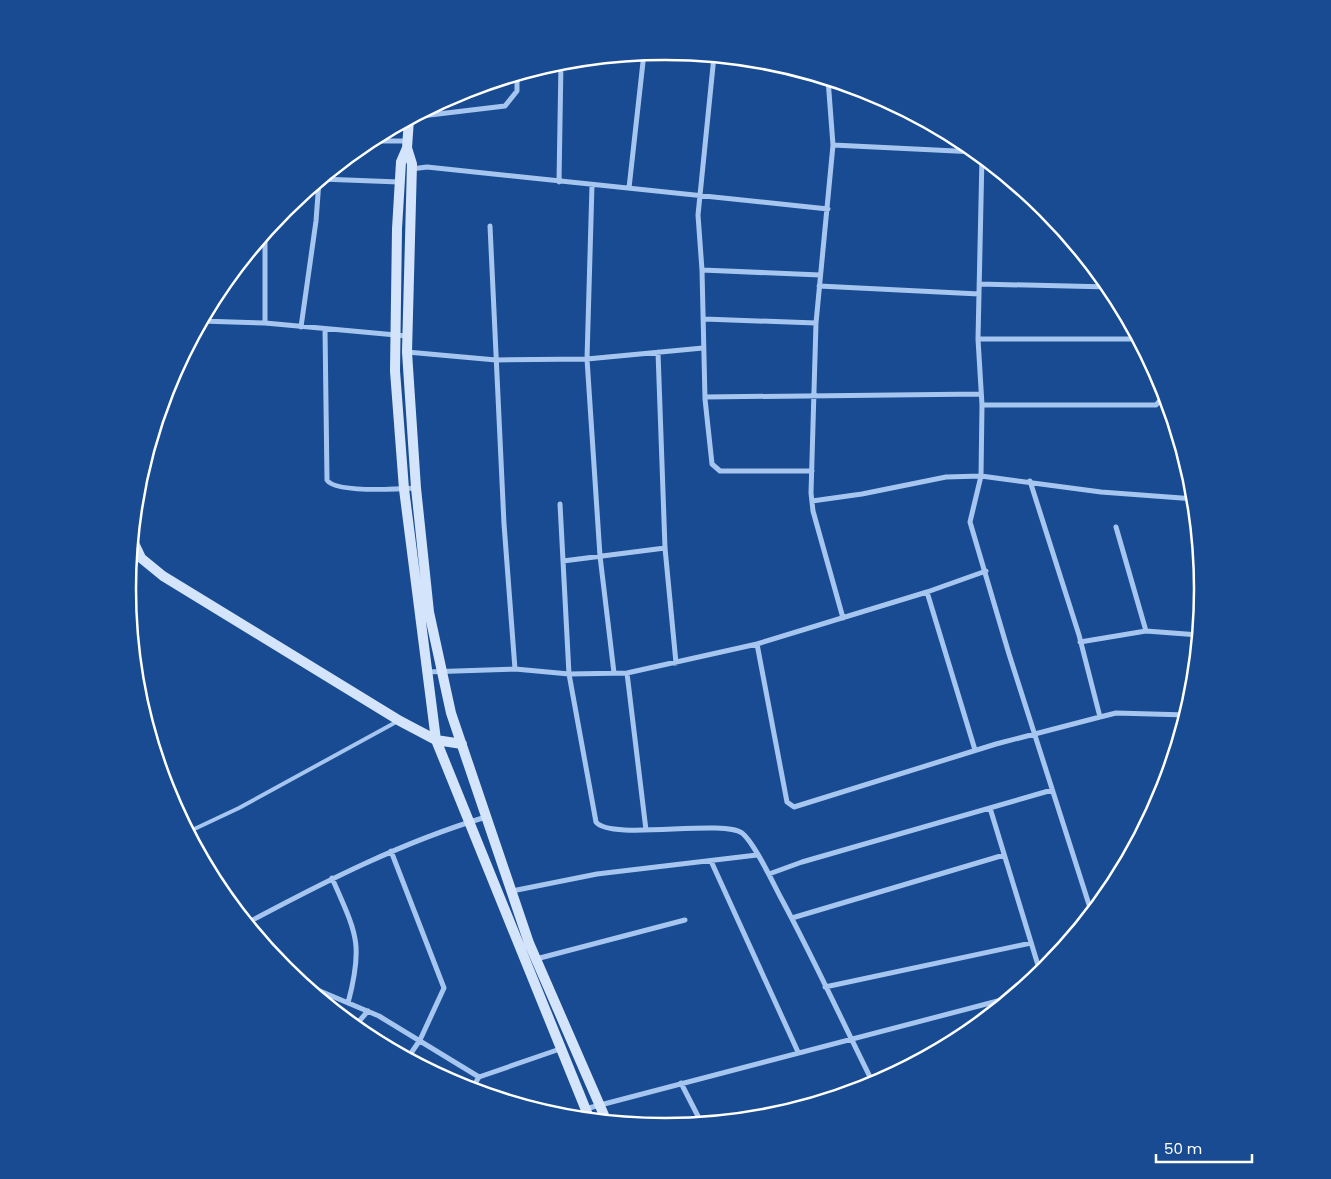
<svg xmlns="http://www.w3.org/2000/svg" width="1331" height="1179" font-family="Poppins,sans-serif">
  <rect width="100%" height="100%" fill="#184b91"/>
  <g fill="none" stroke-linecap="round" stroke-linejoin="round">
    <path stroke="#a6c6f0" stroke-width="4" d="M188 832 239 808 398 721"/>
    <path stroke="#a6c6f0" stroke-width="5" d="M714 56 698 215 702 270 705 399 712 464 720 471H812
      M828 79 833 145 816 323 811 493 813 511 843 618
      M413 117 505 106 517 91V75
      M368 141H408
      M833 145 976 152
      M982 156 978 339 982 405 981 476 970 522 1009 654 1092 914
      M411 169 427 167 828 209
      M321 179 399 182
      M559 182 561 62
      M592 185 587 359 600 556 614 673
      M629 188 644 53
      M490 226 504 524 515 669
      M702 270 820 275
      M979 284 1110 287
      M819 286 979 294
      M207 311 208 320
      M704 319 816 323
      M201 321 265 323 407 336
      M265 323V233
      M301 327 316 221 319 181
      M325 329 327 480C335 493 400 489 416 488
      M978 339H1139
      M407 352 496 360 587 359 703 348
      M658 352 665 548 676 663
      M705 397 980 394
      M982 405H1156L1166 394
      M1030 481 1079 635 1100 717
      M812 501 862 494 946 477 981 476 1101 492 1195 499
      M560 504 569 674 596 822C610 841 722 819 742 833 754 842 773 883 781 898 814 959 843 1023 874 1085
      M1116 527 1146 631
      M563 561 665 548
      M927 592 975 750
      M1080 642 1146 631 1199 635
      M757 644 787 802 794 807 996 744 1100 717 1116 713 1187 715
      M426 672 515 669 569 674 627 673 757 644 927 592 986 571
      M627 673 646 830
      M990 808 1041 975
      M1154 813 1152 807 1157 806
      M391 851 444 988 420 1040 407 1059
      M711 861 798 1052
      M769 874 802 862 1052 790
      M332 878C356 933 364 943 348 1003
      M512 891 597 874 757 855
      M792 918 1004 855
      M247 923C324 882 402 842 486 817
      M536 959 685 920
      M301 983 379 1016 479 1077
      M825 987 1031 943
      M354 1027 368 1011
      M681 1083 702 1124
      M471 1090 479 1077 560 1049
      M585 1109 1013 997"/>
    <path stroke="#d4e4fb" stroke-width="10" d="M409 119 407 148 412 164 407 352 416 488 429 612 451 713 529 943 607 1122
      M407 148 401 162 397 229 395 371 404 489 436 740 590 1120
      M132 539 141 558 163 576 400 721 436 740 462 744"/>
  </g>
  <path d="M0 0H1331V1179H0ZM136 589a529 529 0 1 1 1058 0a529 529 0 1 1-1058 0Z" fill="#184b91" fill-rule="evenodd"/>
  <path fill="none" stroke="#fff" stroke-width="2.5" d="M136 589a529 529 0 1 1 1058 0a529 529 0 1 1-1058 0Z"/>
  <path d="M1156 1154v8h96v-8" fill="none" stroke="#ffffff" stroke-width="2.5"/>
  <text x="1164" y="1154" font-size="15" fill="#ffffff" stroke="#184b91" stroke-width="4" paint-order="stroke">50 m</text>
</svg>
